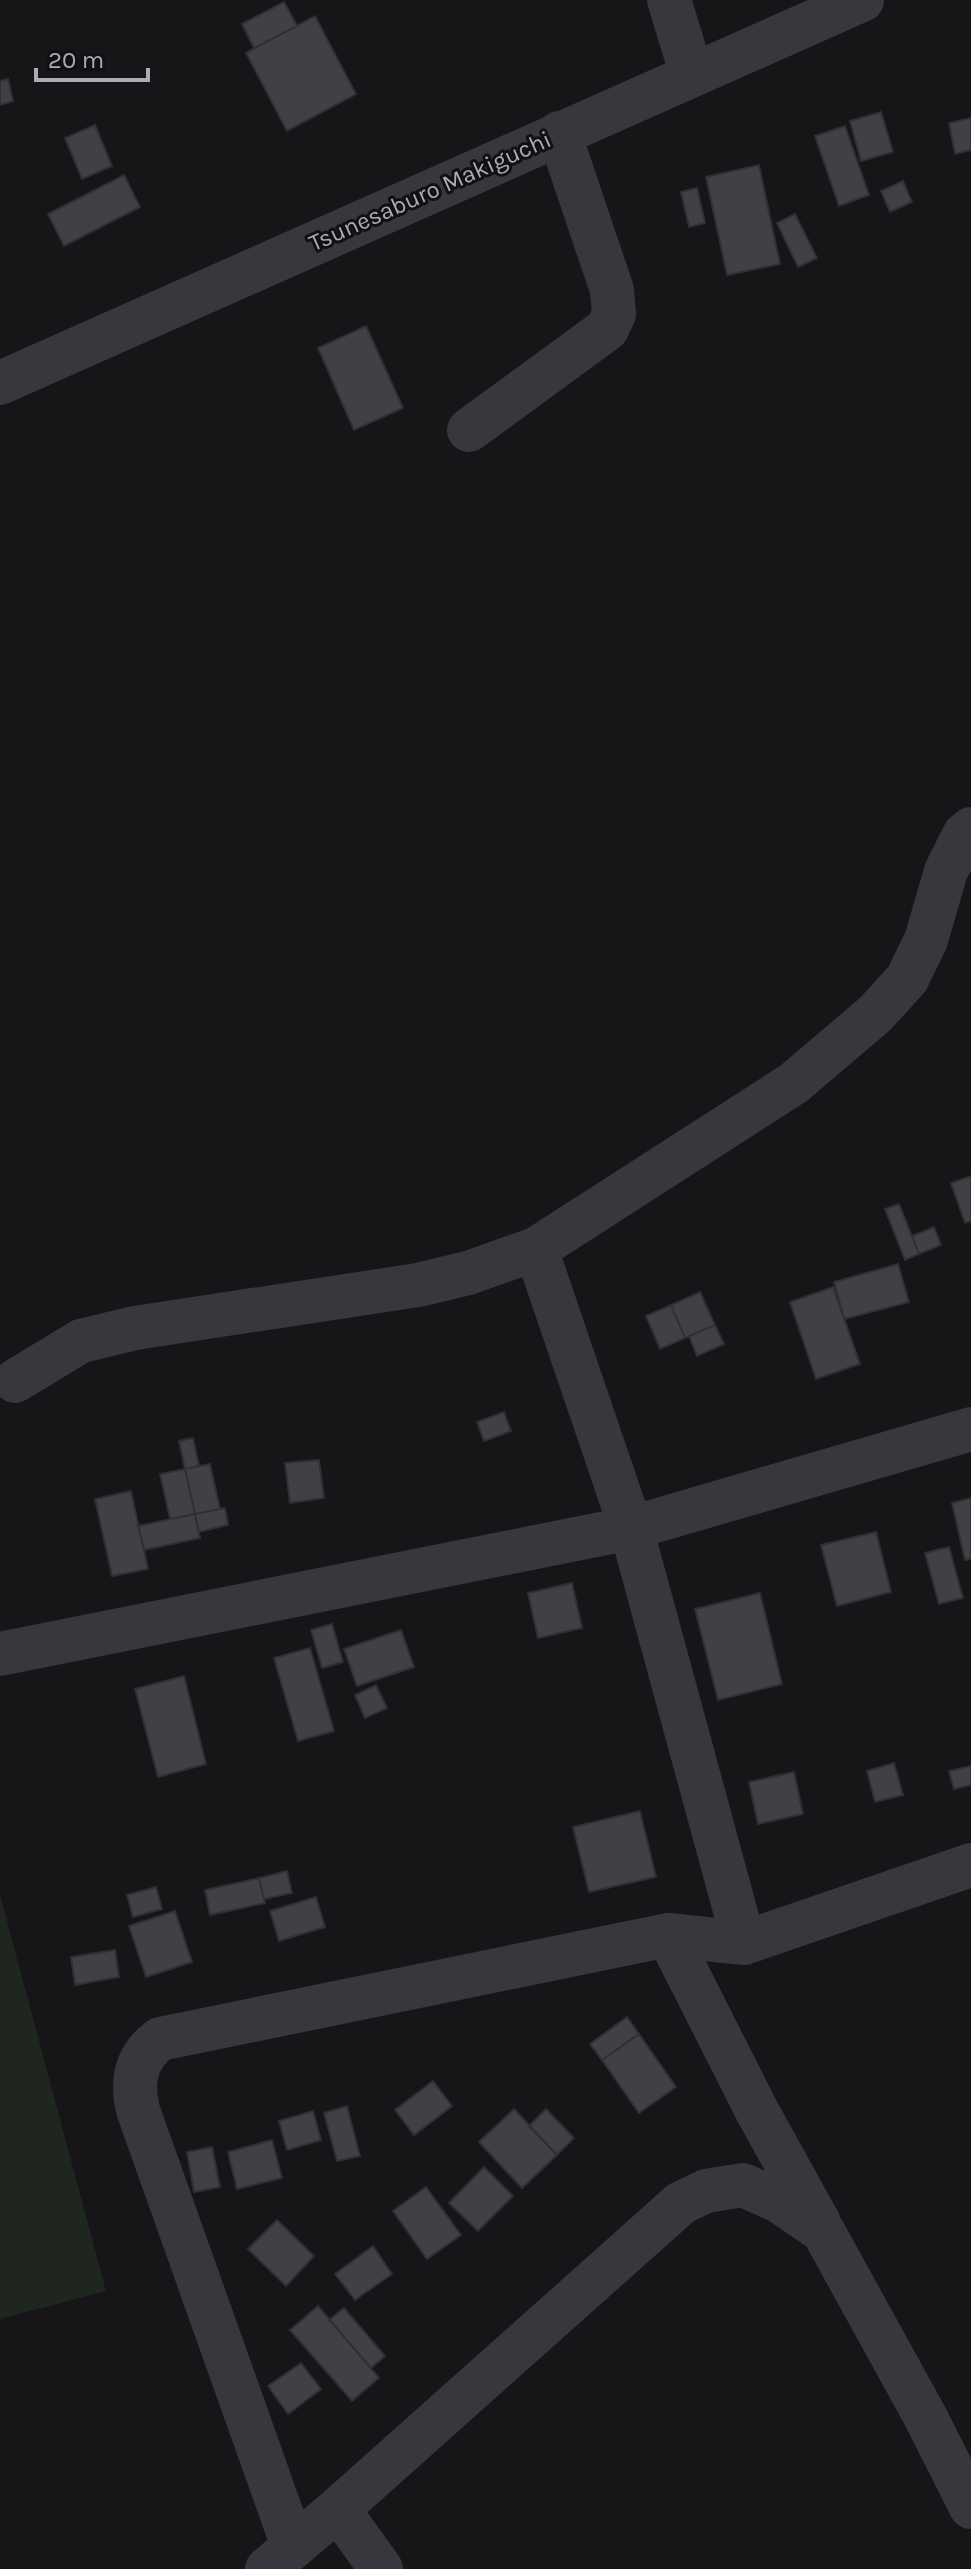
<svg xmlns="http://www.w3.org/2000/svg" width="971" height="2569" font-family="Karla,sans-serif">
  <rect width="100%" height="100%" fill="#161618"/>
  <path fill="#1e261f" d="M0 1895 106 2291 0 2319Z"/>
  <path fill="#404145" stroke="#303034" stroke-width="2" d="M284 2 297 26 254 48 242 24Z
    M315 16 356 94 287 131 246 53Z
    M8 79 13 101 0 105V81Z
    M881 112 893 152 861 161 850 121Z
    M971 118V150L955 154 949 123Z
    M95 125 112 166 82 179 65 138Z
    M845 126 869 195 839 206 815 136Z
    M759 165 780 264 727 275 706 177Z
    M124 175 140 207 64 246 48 214Z
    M903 181 912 202 890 212 881 191Z
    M697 188 705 223 689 227 681 192Z
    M795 214 817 258 798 267 777 223Z
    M366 326 403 408 354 430 318 348Z
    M971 1176V1221L965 1223 951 1183Z
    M899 1204 919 1254 905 1260 885 1209Z
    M934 1227 941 1245 919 1254 912 1236Z
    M898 1264 909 1302 844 1319 834 1282Z
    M833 1287 860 1364 816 1379 790 1302Z
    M700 1292 715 1325 685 1338 671 1305Z
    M671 1305 685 1338 660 1349 646 1316Z
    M715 1325 724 1344 697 1356 689 1336Z
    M504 1412 511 1431 484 1441 477 1422Z
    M193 1438 199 1466 185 1469 179 1441Z
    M319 1460 324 1498 290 1503 285 1463Z
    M210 1464 220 1509 195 1514 185 1469Z
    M185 1469 195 1514 170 1519 160 1474Z
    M131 1491 148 1569 112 1576 95 1499Z
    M971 1498V1559L965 1560 952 1503Z
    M225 1508 228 1525 199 1532 195 1514Z
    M195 1514 200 1538 144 1550 138 1526Z
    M876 1532 891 1592 837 1606 821 1545Z
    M949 1547 963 1598 939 1604 925 1553Z
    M572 1583 582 1628 538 1638 528 1593Z
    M760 1593 782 1684 718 1700 695 1609Z
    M332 1624 343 1662 322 1668 311 1630Z
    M401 1630 414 1667 357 1686 344 1649Z
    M310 1648 334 1731 298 1741 274 1658Z
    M184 1676 206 1764 158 1777 135 1689Z
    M376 1685 387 1708 365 1718 355 1695Z
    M894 1763 903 1795 875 1802 867 1771Z
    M971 1766V1785L954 1789 949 1771Z
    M794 1772 803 1814 758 1824 749 1782Z
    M640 1811 656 1877 589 1892 573 1827Z
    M287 1871 292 1893 264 1899 259 1878Z
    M259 1878 265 1903 210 1915 205 1890Z
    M156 1887 162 1909 133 1917 127 1895Z
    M316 1897 325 1927 279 1941 270 1911Z
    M175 1911 192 1962 146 1977 129 1926Z
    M115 1950 119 1977 75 1985 71 1957Z
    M627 2017 639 2034 602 2060 590 2044Z
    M639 2034 676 2087 639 2113 602 2060Z
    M433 2081 452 2106 414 2135 395 2110Z
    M347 2106 360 2156 337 2161 324 2113Z
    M514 2109 557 2155 522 2188 479 2142Z
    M546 2109 574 2138 557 2155 529 2126Z
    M313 2111 321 2140 287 2150 279 2121Z
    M272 2140 282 2178 237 2189 228 2152Z
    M212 2147 220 2187 194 2192 187 2152Z
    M484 2167 513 2196 478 2231 449 2203Z
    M426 2187 461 2235 427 2259 393 2211Z
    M277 2220 314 2256 286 2286 248 2249Z
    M373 2246 392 2274 355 2300 335 2274Z
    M318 2306 379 2378 352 2401 290 2330Z
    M344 2308 385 2356 371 2368 329 2320Z
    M301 2363 321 2389 288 2414 268 2386Z"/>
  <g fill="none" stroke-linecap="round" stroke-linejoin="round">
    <path stroke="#37383d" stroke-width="44" d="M669 0 692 75
      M0 383 862 0
      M469 430 607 329 614 314 612 290 559 133
      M536 1249 631 1528 744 1943
      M15 1381 81 1341 135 1328 418 1285 468 1273 536 1249 794 1083 875 1014 907 979 926 940 946 871 964 835 971 829
      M0 1654 631 1528 971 1429
      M668 1935 757 2111 819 2223
      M338 2509 381 2569
      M293 2546 138 2110C131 2081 136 2057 160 2039L668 1935 744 1943 971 1865
      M267 2569 338 2509 681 2203 706 2191 743 2185 779 2201 823 2231 925 2416 971 2507"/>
  </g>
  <g text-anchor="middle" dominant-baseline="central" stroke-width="6" stroke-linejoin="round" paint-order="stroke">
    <g font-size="24" fill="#a8adb8" stroke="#111113">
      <text transform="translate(430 191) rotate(-24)">Tsunesaburo Makiguchi</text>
    </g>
  </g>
  <path d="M36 68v12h112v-12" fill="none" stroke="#a8adb8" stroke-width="4"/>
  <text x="48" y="68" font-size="24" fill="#a8adb8" stroke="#111113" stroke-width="6" paint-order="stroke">20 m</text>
</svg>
